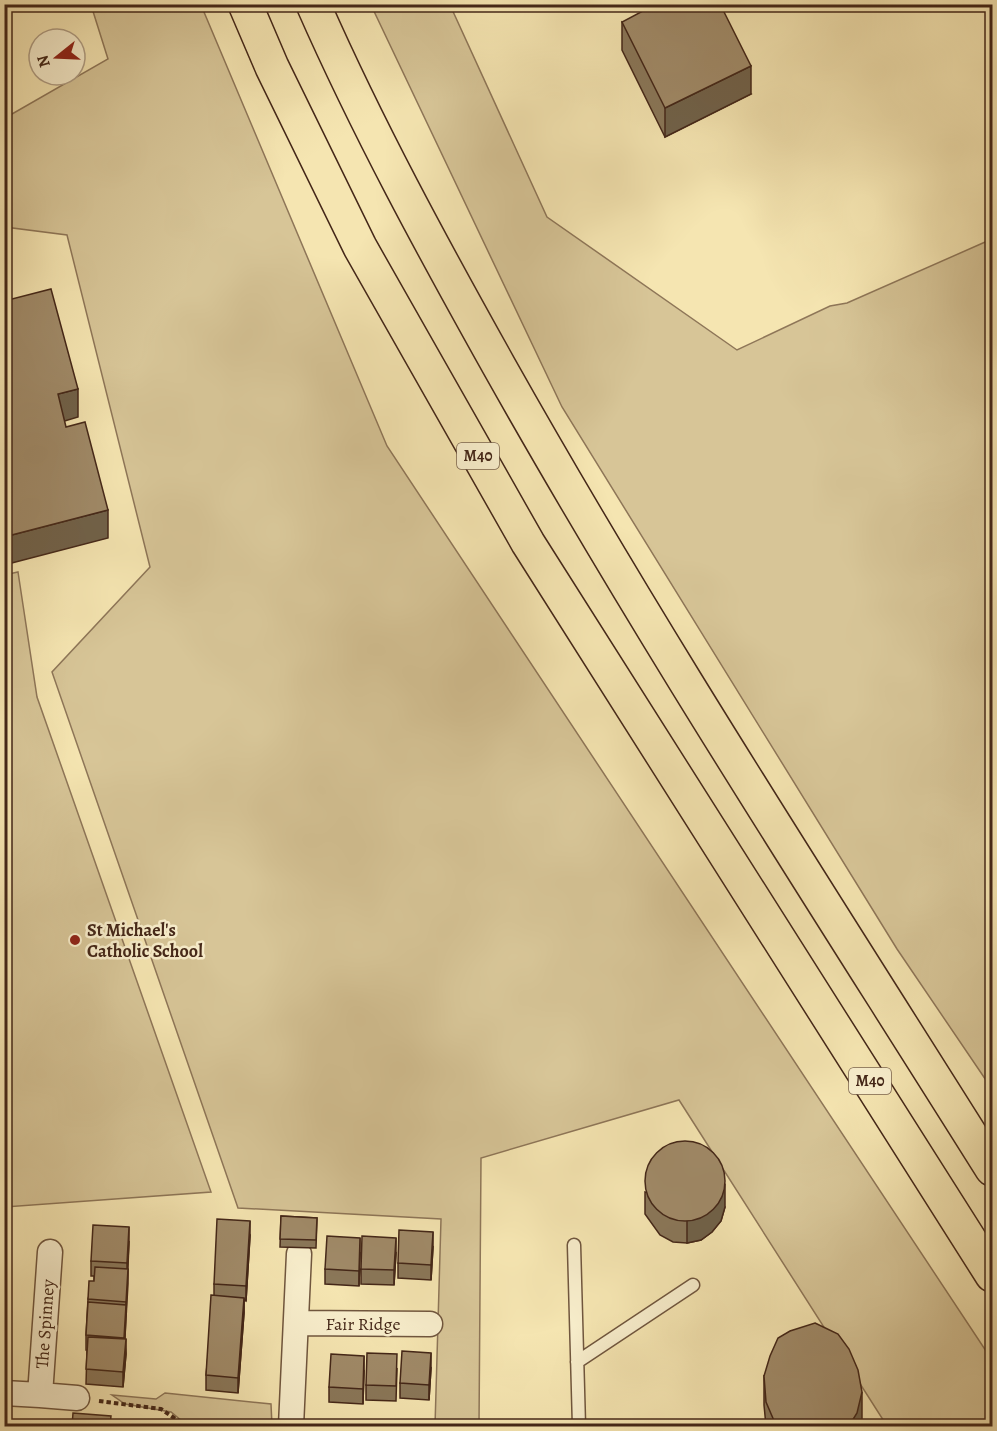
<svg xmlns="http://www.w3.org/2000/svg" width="997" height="1431" font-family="Alegreya,serif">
  <rect width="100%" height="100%" fill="#f5e5b1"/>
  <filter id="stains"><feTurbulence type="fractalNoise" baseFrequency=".00333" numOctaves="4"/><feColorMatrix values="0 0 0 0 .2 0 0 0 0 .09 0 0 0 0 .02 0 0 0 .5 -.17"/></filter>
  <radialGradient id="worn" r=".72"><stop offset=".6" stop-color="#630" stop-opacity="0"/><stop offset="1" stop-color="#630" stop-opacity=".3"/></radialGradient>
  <path fill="#d7c597" stroke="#8e7658" stroke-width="1.5" d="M91 5H201L387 446 992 1360V1426H887L679 1100 481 1158 479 1426H435L441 1219 238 1208 52 672 150 567 67 235 5 227V118L108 59Z
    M371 5H450L547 217 737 350 830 306 847 303 992 239V1089L897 949 562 407Z
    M18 572 37 697 211 1192 5 1207 4 575Z
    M165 1393 271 1404 272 1426H188L171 1412 125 1404 112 1395 156 1399Z"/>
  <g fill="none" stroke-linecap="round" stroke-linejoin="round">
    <defs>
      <path id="lane" d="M574 1245 579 1426
        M577 1362 693 1285"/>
      <path id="street" d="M296 1323 430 1324
        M4 1393 40 1395 50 1252
        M40 1395 77 1398
        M291 1426 299 1254"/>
      <path id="highway" d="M245 4 272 67 360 247 528 543 992 1275
        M313 4C368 129 433 248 499 366 653 640 825 903 992 1169"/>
    </defs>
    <use href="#lane" stroke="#70563e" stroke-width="15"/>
    <use href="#street" stroke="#70563e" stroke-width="27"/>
    <use href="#highway" stroke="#442718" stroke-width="36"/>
    <path stroke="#442718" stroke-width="4" stroke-dasharray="4.5 3" stroke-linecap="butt" d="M99 1401 161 1409 186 1426"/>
    <use href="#lane" stroke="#f8eecc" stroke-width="12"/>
    <use href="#street" stroke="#f8eecc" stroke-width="24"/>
    <use href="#highway" stroke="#f5e5b1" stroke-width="33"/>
  </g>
  <path fill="#8a7759" stroke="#442718" stroke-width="1.5" d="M622 22 751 94 665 137 622 50Z
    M645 1192 725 1207 721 1221 712 1232 701 1240 687 1243 673 1242 660 1235 645 1214Z
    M281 1216 317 1218 316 1248 280 1247Z
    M250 1236 246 1301 244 1300V1313L238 1393 206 1390V1375L214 1296V1284Z
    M129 1242 125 1339 126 1354 123 1387 86 1384 87 1350H86V1335L88 1299 94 1281V1276H91V1261Z
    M433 1247 431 1280 398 1278V1263Z
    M360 1253 359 1286 325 1284V1269Z
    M396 1253 394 1285 361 1284V1269Z
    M431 1368 429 1400 400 1398V1383Z
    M397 1369 396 1401 366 1400V1385Z
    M364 1371 363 1404 329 1402V1387Z
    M764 1376 862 1420 860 1426H766L764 1405Z"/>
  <path fill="#706149" stroke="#442718" stroke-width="1.5" d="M751 66V94L665 137V108Z
    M78 389V417L58 423V394Z
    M108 510V538L4 565V537Z
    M725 1185V1207L721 1221 712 1232 701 1240 687 1243V1221Z
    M250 1221V1236L246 1301V1286Z
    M129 1227V1242L127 1278V1263Z
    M433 1232V1247L431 1280V1265Z
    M360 1238V1253L359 1286V1271Z
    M396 1238V1253L394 1285V1270Z
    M7 1239V1254L4 1276V1261Z
    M128 1269V1284L124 1353 126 1302Z
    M244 1298V1313L238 1393V1378Z
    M126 1339V1354L123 1387V1372Z
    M431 1353V1368L429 1400V1385Z
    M364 1356V1371L363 1404V1389Z
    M862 1392V1420L860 1426H849Z"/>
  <path fill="#a08a68" stroke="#442718" stroke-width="1.5" d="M656 4H720L751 66 665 108 622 22Z
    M51 289 78 389 58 394 66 427 85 422 108 510 4 537V301Z
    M645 1181a40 40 0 1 1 80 0a40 40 0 1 1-80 0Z
    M281 1216 317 1218 316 1240 280 1239Z
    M217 1219 250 1221 246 1286 214 1284Z
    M93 1225 129 1227 127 1263 91 1261Z
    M399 1230 433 1232 431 1265 398 1263Z
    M327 1236 360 1238 359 1271 325 1269Z
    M362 1236 396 1238 394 1270 361 1269Z
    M4 1239H7L4 1261Z
    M95 1267 128 1269 126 1302 88 1299 89 1281H94Z
    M211 1295 244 1298 238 1378 206 1375Z
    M88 1302 126 1305 124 1338 86 1335Z
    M815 1323 838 1334 849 1349 858 1370 862 1392 857 1413 849 1426H779L775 1423 766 1402 764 1376 770 1356 778 1338 790 1331Z
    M88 1337 126 1339 123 1372 86 1369Z
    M402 1351 431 1353 429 1385 400 1383Z
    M367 1353 397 1354 396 1386 366 1385Z
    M331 1354 364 1356 363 1389 329 1387Z
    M73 1413 111 1416 110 1426H72Z"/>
  <circle fill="#8f2418" stroke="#f8eecc" stroke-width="2" cx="75" cy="940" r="6"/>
  <g text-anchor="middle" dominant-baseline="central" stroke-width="5" stroke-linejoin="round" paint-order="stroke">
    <g fill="#f8eecc" stroke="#7a634e" stroke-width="1.5">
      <rect x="457" y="443" width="42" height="26" rx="4.5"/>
      <rect x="849" y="1068" width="42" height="26" rx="4.5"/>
    </g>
    <g font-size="16" font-weight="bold" fill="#442718">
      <text x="478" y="456">M40</text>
      <text x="870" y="1081">M40</text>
    </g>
    <g font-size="18" font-weight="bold" fill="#442718" stroke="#f8eecc" text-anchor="start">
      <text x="87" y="930">St Michael's<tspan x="87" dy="21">Catholic School</tspan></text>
    </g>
    <g font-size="18" fill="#442718" stroke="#f8eecc">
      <text transform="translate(45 1324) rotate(-86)">The Spinney</text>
      <text x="363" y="1324">Fair Ridge</text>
    </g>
  </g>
  <rect width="997" height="1431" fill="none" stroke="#f5e5b1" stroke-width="24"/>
  <rect x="6" y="6" width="985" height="1419" fill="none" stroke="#442718" stroke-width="3"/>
  <rect x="12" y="12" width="973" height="1407" fill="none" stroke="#442718" stroke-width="1.5"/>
  <g transform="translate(57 57) rotate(252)"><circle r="28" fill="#f8eecc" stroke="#b09e84" stroke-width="1.5"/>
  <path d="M0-4.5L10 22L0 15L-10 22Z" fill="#8f2418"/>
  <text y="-9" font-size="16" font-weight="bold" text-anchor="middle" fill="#442718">N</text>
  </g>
  <rect width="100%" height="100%" filter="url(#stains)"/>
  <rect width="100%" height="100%" fill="url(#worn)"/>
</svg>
